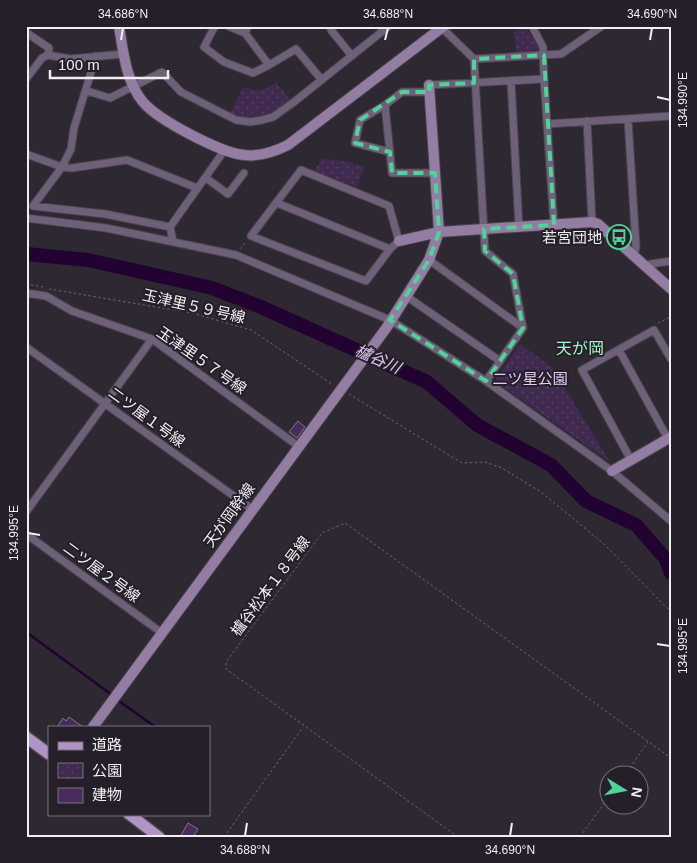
<svg xmlns="http://www.w3.org/2000/svg" width="697" height="863" font-family="Arial,'Noto Sans JP',sans-serif">
  <defs>
    <pattern id="park-dots" width="8" height="8" patternUnits="userSpaceOnUse" patternTransform="scale(1.25)"><rect width="8" height="8" fill="#402a4f"/><path d="M2 2h.1M6 6h.1" fill="none" stroke="#533f60" stroke-width="1.8" stroke-linecap="round"/></pattern>
  </defs>
  <rect width="100%" height="100%" fill="#2e2832"/>
  <path fill="url(#park-dots)" d="M526 27 538 46 537 51 516 53 514 31Z
    M276 82 291 101C272 115 253 125 230 114L243 87C258 92 264 92 276 82Z
    M322 159 345 161 364 167 357 187 314 171Z
    M520 344 552 367 610 462 498 383 496 379Z"/>
  <g fill="none" stroke-linecap="round" stroke-linejoin="round">
    <path stroke="#210231" stroke-width="2.5" d="M26 632 112 695
      M116 699 154 726"/>
    <path stroke="#210231" stroke-width="14" d="M26 254 88 260 212 288 261 307 427 382 477 425 551 465 586 501 636 525 665 558 671 573"/>
  </g>
  <path fill="#4a2b5e" stroke="#7d7782" d="M298 421 305 427 297 438 289 432Z
    M69 717 83 727H57L63 718 66 721Z
    M188 823 198 829 193 837H180Z"/>
  <g fill="none" stroke-linecap="round" stroke-linejoin="round">
    <defs>
      <path id="street" d="M215 26 204 47 224 62 253 73 269 65
        M228 26 245 33
        M248 26 245 33 269 65 296 49 321 79
        M332 26 331 30 352 56
        M440 26 474 59 561 54 602 26
        M532 26 543 47 544 79
        M27 33 49 48 48 55
        M96 56 74 128 71 149 62 167 33 206 105 214 170 227
        M474 59 485 251 513 274 523 328
        M26 79 42 58 48 55 70 59 123 54
        M511 81 519 227
        M429 85 544 79 554 225
        M87 91 110 98 162 72 181 92 236 120 250 122 262 120 273 117 294 102 389 26
        M430 92H402L385 105 392 173H435
        M385 105 360 120 355 143 390 152
        M628 119 636 247 634 256
        M587 121 592 222
        M547 124 671 116
        M26 154 62 167 72 168 127 160 197 188
        M301 170 389 206 399 241 390 249 366 281 251 236Z
        M206 178 228 194 244 173
        M277 203 390 249
        M26 218 106 228 236 255 390 320 486 381 612 471 671 521
        M173 241 170 227 224 151
        M429 260 523 328 486 381
        M644 265 671 261
        M26 293 46 296 72 311 152 339 298 446
        M406 296 500 361
        M26 347 252 509
        M619 350 668 439
        M631 460 582 370 654 330 671 359
        M26 512 152 339
        M26 534 162 633"/>
      <path id="secondary" d="M119 26C123 51 126 82 143 102 158 120 221 153 244 155 260 157 274 152 288 145L444 26
        M399 241 439 232 592 222 598 224 671 289
        M612 471 671 437
        M93 727 387 327 429 260 439 232 429 85"/>
      <path id="primary" d="M26 737 49 754
        M129 814 159 837"/>
    </defs>
    <use href="#street" stroke="#49444d" stroke-width="9"/>
    <use href="#secondary" stroke="#49444d" stroke-width="12"/>
    <use href="#primary" stroke="#49444d" stroke-width="14"/>
    <path stroke="#6b666f" stroke-width="1" stroke-dasharray="2.5 2.5" stroke-linecap="butt" d="M240 249 245 243
      M26 284 43 287
      M49 289 192 313 251 330 332 384
      M658 323 671 317
      M349 394 462 463 485 462 502 468 541 492 604 544 671 612
      M624 776 648 742
      M224 837 303 727
      M458 837 226 669V662L322 533 345 523 671 758
      M580 837 610 795"/>
    <use href="#street" stroke="#6e6078" stroke-width="7"/>
    <use href="#secondary" stroke="#937da3" stroke-width="10"/>
    <use href="#primary" stroke="#b094c5" stroke-width="11"/>
  </g>
  <path fill="none" stroke="#4fd398" stroke-width="4" stroke-dasharray="10 6" stroke-linejoin="round" d="M544 55 554 225 484 229 485 251 513 274 523 328 486 381 390 320 429 260 439 232 435 173H392L390 152 355 143 360 120 402 92H430L429 85 474 83V59Z"/>
  <path fill="none" stroke="#f1eef4" stroke-width="2" d="M121 40 123 28M385 40 388 28M650 40 652 28M657 97 670 100M28 533 40 535M657 644 670 646M245 836 247 823M510 836 512 823"/>
  <defs>
    <symbol id="bus-ring" viewBox="-11 -11 22 22"><circle r="9.5" fill="#241f28" stroke="#4fd398" stroke-width="1.5"/><path d="M-5-6H5V4H4V6H2V4H-2V6H-4V4H-5ZM-3.5-4V0h7V-4ZM-3.5 1.2v1.5H-2V1.2ZM2 1.2v1.5H3.5V1.2Z" fill="#4fd398"/></symbol>
  </defs>
  <g fill-rule="evenodd">
    <use href="#bus-ring" x="605" y="223" width="28" height="28"/>
  </g>
  <g text-anchor="middle" dominant-baseline="central" stroke-width="4" stroke-linejoin="round" paint-order="stroke">
    <g font-size="15" fill="#f1eef4" stroke="#241f28" text-anchor="end">
      <text x="602" y="237">若宮団地</text>
    </g>
    <g font-size="15" fill="#f1eef4" stroke="#241f28">
      <text transform="translate(194 306) rotate(13)">玉津里５９号線</text>
      <text transform="translate(202 360) rotate(35)">玉津里５７号線</text>
      <text transform="translate(147 417) rotate(36)">二ツ屋１号線</text>
      <text transform="translate(229 515) rotate(-54)">天が岡幹線</text>
      <text transform="translate(102 572) rotate(36)">二ツ屋２号線</text>
      <text transform="translate(270 586) rotate(-53)">櫨谷松本１８号線</text>
    </g>
    <g font-size="15" fill="#e6cafb" stroke="#241f28">
      <text x="530" y="378">二ツ星公園</text>
    </g>
    <g font-size="16" fill="#a2f4c9" stroke="#241f28">
      <text x="580" y="348">天が岡</text>
    </g>
    <g font-size="16" font-style="italic" fill="#e0c4f5" stroke="#241f28">
      <text transform="translate(378 359) rotate(24)">櫨谷川</text>
    </g>
  </g>
  <rect width="697" height="863" fill="none" stroke="#241f28" stroke-width="55"/>
  <rect x="48" y="726" width="162" height="90" fill="#241f28" stroke="#76727a"/>
  <rect x="58" y="742" width="25" height="8" fill="#b094c5" stroke="#76727a"/>
  <text x="92" y="750" font-size="15" fill="#f1eef4">道路</text>
  <rect x="58" y="763" width="25" height="15" fill="url(#park-dots)" stroke="#76727a"/>
  <text x="92" y="776" font-size="15" fill="#f1eef4">公園</text>
  <rect x="58" y="788" width="25" height="15" fill="#4a2b5e" stroke="#76727a"/>
  <text x="92" y="800" font-size="15" fill="#f1eef4">建物</text>
  <g transform="translate(624 790) rotate(100)"><circle r="24" fill="#241f28" stroke="#76727a"/>
  <path d="M0-4L9 19L0 12L-9 19Z" fill="#4fd398"/>
  <text y="-8" font-size="14" font-weight="bold" text-anchor="middle" fill="#f1eef4">N</text>
  </g>
  <path d="M50 70v8h118v-8" fill="none" stroke="#f1eef4" stroke-width="2.5"/>
  <text x="58" y="70" font-size="15" fill="#f1eef4" stroke="#241f28" stroke-width="4" paint-order="stroke">100 m</text>
  <rect x="28" y="28" width="642" height="808" fill="none" stroke="#f1eef4" stroke-width="2"/>
  <g font-size="12" text-anchor="middle" fill="#f1eef4">
    <text x="123" y="18">34.686°N</text>
    <text x="388" y="18">34.688°N</text>
    <text x="652" y="18">34.690°N</text>
    <text transform="translate(683 100) rotate(-90)" y="4">134.990°E</text>
    <text transform="translate(14 533) rotate(-90)" y="4">134.995°E</text>
    <text transform="translate(683 646) rotate(-90)" y="4">134.995°E</text>
    <text x="245" y="854">34.688°N</text>
    <text x="510" y="854">34.690°N</text>
  </g>
</svg>
